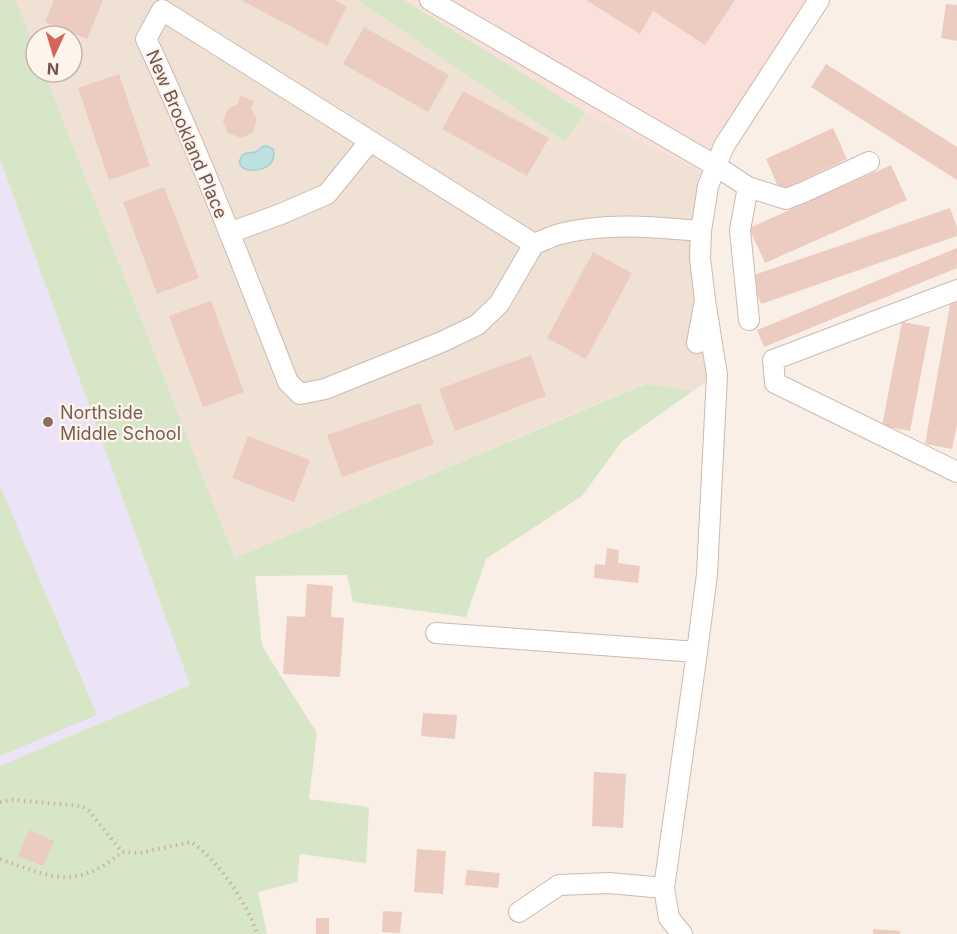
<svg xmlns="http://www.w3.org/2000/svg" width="957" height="934" font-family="Inter,sans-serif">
  <rect width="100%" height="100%" fill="#faefe6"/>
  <path fill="#f0e1d5" d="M16 0H357L565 142 585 112 711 177 701 231 717 375 693 391 644 384 235 558 44 72H72V36H36V52Z"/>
  <path fill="#f9e0db" d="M404 0H819L711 177 585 112Z"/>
  <path fill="#ece3f6" d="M0 159 190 685 0 766Z"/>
  <path fill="#d7e6c6" d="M0 0H16L36 52V72H44L235 558 645 384 693 391 622 441 582 496 486 559 466 617 353 602 347 575 255 576 262 646 317 733 309 799 369 807 366 863 300 854 297 882 258 892 267 934H0V766L190 685 0 159Z
    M357 0H404L585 112 565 142Z
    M0 486 97 715 0 756Z"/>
  <path fill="#bde0e1" stroke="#a4d0d2" stroke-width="1.5" d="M263 146H267L273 149C281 176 228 176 242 156 246 151 250 154 255 152 258 151 261 148 263 146Z"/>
  <path fill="#ecccc1" d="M54 0H103L87 39 45 22Z
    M241 0H334L347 7 327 46Z
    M586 0H735L705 45 653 11 640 34Z
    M946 4 957 5V41L941 38Z
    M364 27 449 75 428 112 343 64Z
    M826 64 957 147V180L811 87Z
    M119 74 150 166 109 180 78 88Z
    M463 91 549 138 527 176 442 129Z
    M240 96 254 101 251 109 257 119 253 133 241 138 228 133 223 121 228 109 238 104Z
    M833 128 847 159 780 191 766 159Z
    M891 165 907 200 765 263 749 228Z
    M164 187 199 278 157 294 123 202Z
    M950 208 957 227V236L761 304 751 276Z
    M957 248V268L764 347 757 330Z
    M593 252 632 273 586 359 547 338Z
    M951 299 957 300V425L952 449 925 444Z
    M211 301 244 392 203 407 169 316Z
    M902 322 930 327 910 431 882 426Z
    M531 355 546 396 455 431 439 389Z
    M420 403 434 444 342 477 327 435Z
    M248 436 310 460 294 502 232 478Z
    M607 548 619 550 618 563 640 566 638 583 594 578 595 564 605 565Z
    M307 584 333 586 331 617 344 618 340 677 283 674 287 616 305 617Z
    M423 713 457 715 455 739 421 736Z
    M594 772 626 774 623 828 592 826Z
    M29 830 54 841 43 866 18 856Z
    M417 849 446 851 443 894 414 892Z
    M467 870 500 873 498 888 465 885Z
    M383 911 402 912 400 933 382 932Z
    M316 918H329V934H316Z
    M873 929 900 931V934H873Z"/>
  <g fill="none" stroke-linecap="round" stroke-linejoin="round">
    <defs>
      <path id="minor" d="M430 0 716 166 748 187 740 230 749 320
        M162 10 534 244 499 304 477 325 444 341 325 389 300 394 288 382C243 267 199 151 146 39Z
        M748 187 786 199 804 192 869 162
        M229 233 281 214 327 194 370 141
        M534 244C543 241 551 236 560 234 607 222 654 227 701 231
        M957 290 773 360 775 383 957 472
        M697 343 705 300 700 258 701 231 708 186 724 146 819 0
        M436 633 697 652
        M519 912 559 885 609 883 664 888
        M682 934 669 918 664 888 697 652 707 574 717 375 705 300"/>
    </defs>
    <use href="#minor" stroke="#ccb9b0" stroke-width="22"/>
    <path stroke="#d1b0a4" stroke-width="4" stroke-dasharray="1.5 4.5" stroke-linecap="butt" d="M0 802 12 800 82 806 89 811 122 852
      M0 859C52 877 75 891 122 852L140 853 191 842C217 858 249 906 257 934"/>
    <use href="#minor" stroke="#fff" stroke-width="20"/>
  </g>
  <circle fill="#8d6e63" stroke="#fdf4ec" stroke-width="2" cx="48" cy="422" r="6"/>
  <g text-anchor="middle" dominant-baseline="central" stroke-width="4.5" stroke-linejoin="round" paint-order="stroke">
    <g font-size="18" fill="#70554e" stroke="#fdf4ec">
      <text transform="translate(187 134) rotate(67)">New Brookland Place</text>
    </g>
    <g font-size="18" fill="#785e54" stroke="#fdf4ec" text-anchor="start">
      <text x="60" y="412">Northside<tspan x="60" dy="21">Middle School</tspan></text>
    </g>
  </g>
  <g transform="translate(54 54) rotate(184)"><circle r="28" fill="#fdf4ec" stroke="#c5b4ad" stroke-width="1.5"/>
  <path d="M0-4.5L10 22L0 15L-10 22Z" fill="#d66458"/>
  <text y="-9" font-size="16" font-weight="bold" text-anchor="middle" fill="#70554e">N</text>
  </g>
</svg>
